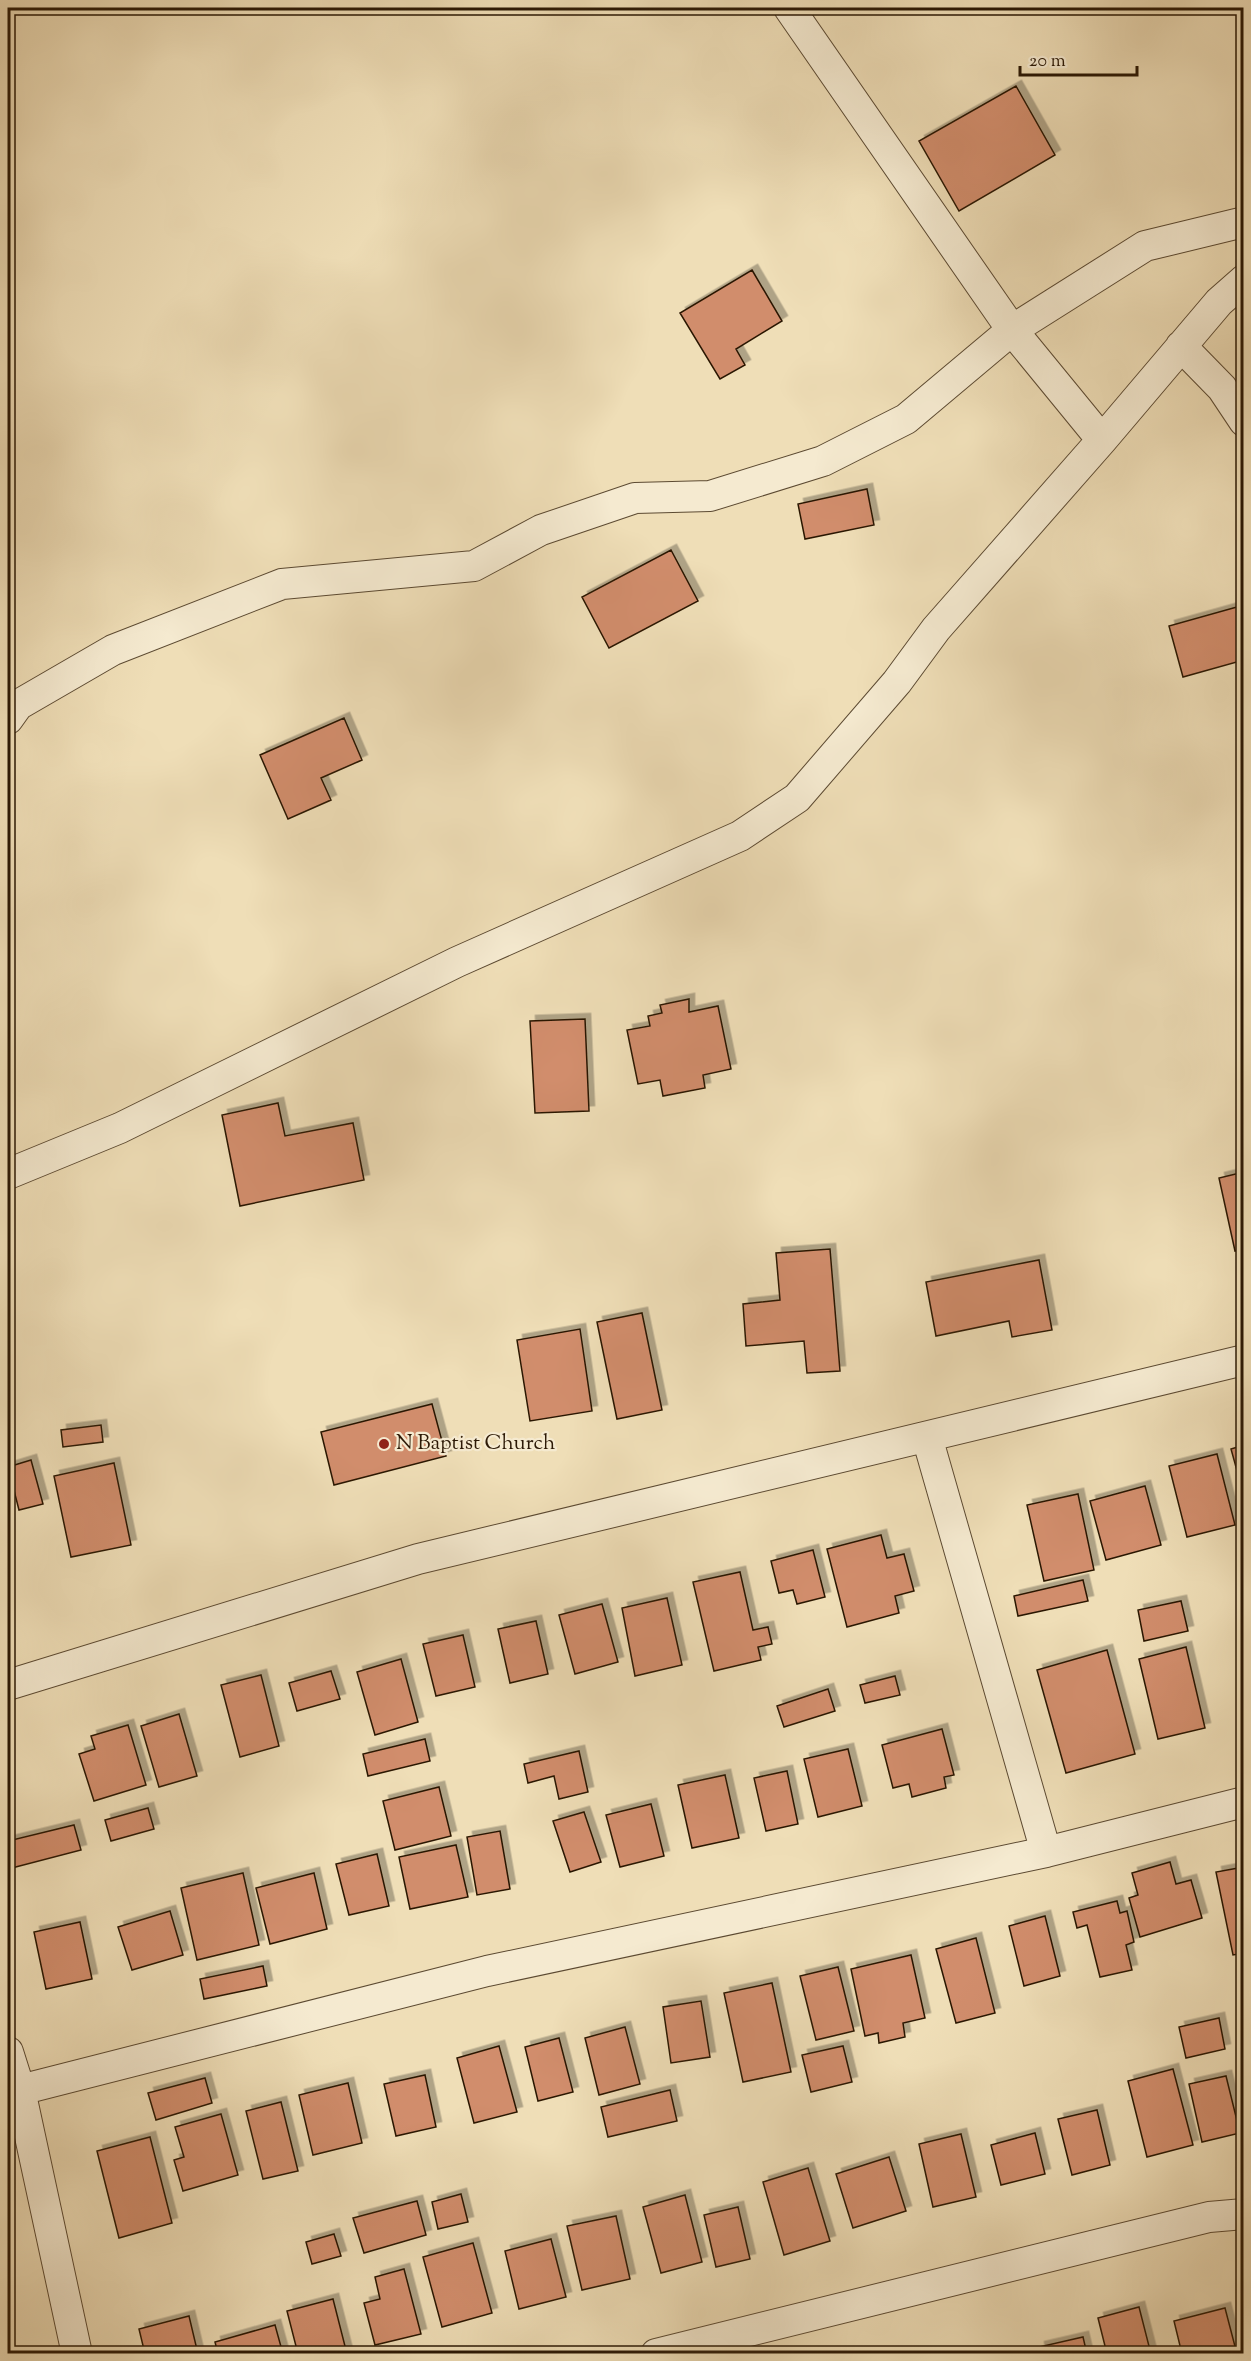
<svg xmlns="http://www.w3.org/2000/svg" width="1251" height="2361" font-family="'Sorts Mill Goudy',serif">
  <defs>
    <filter id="shadow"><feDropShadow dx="5.5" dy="-5.5" stdDeviation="0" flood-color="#0004"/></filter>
  </defs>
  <rect width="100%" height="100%" fill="#efdeb7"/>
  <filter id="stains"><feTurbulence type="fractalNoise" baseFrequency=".00333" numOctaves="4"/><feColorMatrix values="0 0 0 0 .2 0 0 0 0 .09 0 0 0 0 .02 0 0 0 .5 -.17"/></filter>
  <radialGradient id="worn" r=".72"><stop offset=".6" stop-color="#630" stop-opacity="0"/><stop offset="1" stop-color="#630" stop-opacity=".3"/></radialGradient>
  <path fill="#d18d6c" stroke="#2b1805" stroke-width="1.5" filter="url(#shadow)" d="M1016 86 1055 155 959 211 919 141Z
    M752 270 782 321 736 349 745 365 720 379 680 313Z
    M867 489 874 525 805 539 798 504Z
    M671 550 698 601 609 648 582 597Z
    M1244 605V660L1183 677 1169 626Z
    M344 718 362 760 321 778 331 800 288 819 260 755Z
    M689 999V1012L718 1006 731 1069 703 1075 705 1088 663 1096 660 1080 638 1084 627 1030 650 1026 648 1016 662 1013 660 1005Z
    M585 1019 589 1111 535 1113 530 1021Z
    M278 1103 285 1136 353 1123 364 1180 240 1206 222 1115Z
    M1244 1172V1249L1235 1251 1219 1178Z
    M830 1249 840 1371 807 1373 804 1341 746 1346 743 1304 780 1300 776 1253Z
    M1039 1260 1052 1330 1012 1337 1009 1321 936 1336 926 1282Z
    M642 1313 662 1410 617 1419 597 1322Z
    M580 1329 592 1411 530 1421 517 1340Z
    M432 1404 446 1456 334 1485 321 1432Z
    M101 1425 103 1442 63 1447 61 1430Z
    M1244 1445V1496L1231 1449Z
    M1217 1454 1235 1525 1187 1537 1169 1466Z
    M31 1460 43 1504 19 1510 8 1467Z
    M114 1463 131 1545 71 1557 54 1476Z
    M1145 1486 1161 1545 1106 1560 1090 1501Z
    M1078 1494 1094 1570 1044 1581 1027 1505Z
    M881 1535 887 1558 904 1554 914 1591 895 1596 899 1613 847 1627 827 1549Z
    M813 1550 825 1597 797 1604 793 1590 779 1593 771 1561Z
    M740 1572 753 1630 768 1627 772 1644 758 1647 761 1660 714 1671 693 1582Z
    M1083 1580 1088 1601 1018 1616 1014 1596Z
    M667 1598 682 1665 635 1676 622 1608Z
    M1181 1601 1188 1631 1144 1641 1138 1610Z
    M602 1604 618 1662 575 1674 559 1615Z
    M536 1621 548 1674 510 1683 498 1629Z
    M463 1635 475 1687 436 1696 423 1644Z
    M1186 1647 1205 1728 1158 1739 1139 1659Z
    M1107 1650 1135 1754 1066 1773 1037 1670Z
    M401 1659 418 1722 375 1735 357 1672Z
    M331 1671 340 1699 297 1711 289 1683Z
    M261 1675 279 1746 240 1757 221 1685Z
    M895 1676 900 1695 865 1703 860 1685Z
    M828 1689 835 1711 784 1727 777 1706Z
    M179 1714 197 1776 159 1787 141 1726Z
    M128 1725 146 1785 94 1801 79 1754 95 1749 91 1736Z
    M942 1729 954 1775 944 1777 946 1788 912 1797 909 1784 893 1788 882 1745Z
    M425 1739 430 1761 368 1776 363 1754Z
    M848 1749 862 1806 818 1817 804 1759Z
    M579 1751 588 1792 559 1799 554 1776 528 1783 524 1764Z
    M787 1771 798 1824 766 1831 754 1778Z
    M725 1775 739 1838 692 1848 678 1785Z
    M439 1787 451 1836 395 1850 383 1801Z
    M651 1804 664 1856 620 1867 606 1815Z
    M148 1808 154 1829 111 1841 105 1820Z
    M584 1812 601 1862 570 1872 553 1821Z
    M74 1825 81 1850 8 1869V1841Z
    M500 1831 510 1889 477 1895 467 1837Z
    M456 1845 468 1897 410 1909 399 1857Z
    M377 1854 389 1906 349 1915 336 1864Z
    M1170 1862 1176 1884 1191 1880 1202 1918 1140 1937 1129 1898 1138 1895 1132 1873Z
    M1244 1867V1953L1233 1955 1216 1872Z
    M243 1873 259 1945 197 1960 181 1888Z
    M314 1873 327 1929 270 1944 256 1888Z
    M1117 1901 1120 1913 1127 1911 1134 1942 1126 1945 1132 1970 1100 1977 1087 1925 1077 1928 1073 1912Z
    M170 1911 183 1955 132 1970 118 1927Z
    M1045 1916 1060 1976 1024 1986 1009 1926Z
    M80 1922 92 1979 46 1989 34 1932Z
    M976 1938 995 2013 956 2023 936 1949Z
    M911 1955 925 2018 903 2023 905 2037 879 2043 878 2033 865 2036 851 1969Z
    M263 1966 267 1986 204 1999 200 1979Z
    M838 1967 854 2031 816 2040 800 1976Z
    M772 1983 791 2072 743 2082 724 1993Z
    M701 2001 710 2057 671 2063 663 2007Z
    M1219 2018 1225 2049 1186 2058 1179 2027Z
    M625 2027 640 2084 599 2095 585 2038Z
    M559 2038 573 2092 538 2101 525 2047Z
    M499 2046 517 2112 474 2123 457 2058Z
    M843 2046 852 2082 811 2092 802 2055Z
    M1173 2069 1193 2145 1147 2157 1128 2081Z
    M425 2075 436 2127 396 2136 384 2084Z
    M1226 2076 1240 2133 1202 2142 1189 2084Z
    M205 2078 212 2103 156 2120 148 2093Z
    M348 2083 362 2143 313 2155 299 2095Z
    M670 2090 677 2121 608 2137 601 2107Z
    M281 2102 298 2171 263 2179 246 2111Z
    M1097 2110 1110 2165 1072 2175 1058 2119Z
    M221 2114 238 2175 183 2191 174 2160 184 2157 175 2127Z
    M1035 2133 1045 2174 1001 2185 991 2145Z
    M961 2134 976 2197 933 2207 919 2144Z
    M150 2137 172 2223 119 2238 97 2151Z
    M889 2157 906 2211 853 2228 836 2174Z
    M808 2168 830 2241 784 2255 763 2182Z
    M461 2194 468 2222 438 2229 432 2202Z
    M685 2195 702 2262 661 2273 643 2207Z
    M417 2201 426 2235 364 2253 353 2218Z
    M738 2207 750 2259 716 2267 704 2215Z
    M616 2216 630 2279 582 2290 567 2226Z
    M334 2234 341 2256 312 2264 306 2242Z
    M551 2239 566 2297 519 2309 505 2251Z
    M473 2243 492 2313 442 2327 423 2257Z
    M404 2269 421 2334 375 2345 364 2303 380 2299 375 2277Z
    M333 2299 347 2354H298L287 2311Z
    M1139 2307 1151 2354H1107L1098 2318Z
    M1225 2308 1237 2354H1182L1174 2321Z
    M189 2316 198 2354H145L139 2329Z
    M275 2325 283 2354H218L215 2342Z
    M1083 2337 1087 2354H1040L1039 2347Z"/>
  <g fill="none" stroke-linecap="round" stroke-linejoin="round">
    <defs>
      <path id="minor" d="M789 8 1012 330 1102 440
        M1181 346 1222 388 1244 421
        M8 719 18 705 113 650 282 584 474 566 541 530 635 498 710 496 823 461 906 419 1012 330 1145 246 1244 222
        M8 1174 120 1128 457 962 740 836 797 798 897 682 936 629 1102 440 1219 302 1244 280
        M927 1437 1046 1852
        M8 1685 418 1559 1244 1360
        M8 2052 20 2090 77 2354
        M20 2090 487 1971 1046 1852 1244 1802
        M656 2354 1209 2217 1244 2214"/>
    </defs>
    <use href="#minor" stroke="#5c4a32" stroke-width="32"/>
    <use href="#minor" stroke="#f5ead0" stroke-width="30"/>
  </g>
  <circle fill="#8f2418" stroke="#f5ead0" stroke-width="2" cx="384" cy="1444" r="6"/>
  <g text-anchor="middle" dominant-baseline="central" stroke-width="4.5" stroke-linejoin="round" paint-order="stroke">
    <g font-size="21" fill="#2b1805" stroke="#f5ead0" text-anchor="start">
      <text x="396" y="1444">N Baptist Church</text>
    </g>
  </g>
  <rect width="1251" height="2361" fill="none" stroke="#efdeb7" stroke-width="30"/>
  <rect x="9" y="9" width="1233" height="2343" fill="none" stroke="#2b1805" stroke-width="3"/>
  <rect x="15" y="15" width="1221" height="2331" fill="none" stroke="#2b1805" stroke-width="1.5"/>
  <path d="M1020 66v9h117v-9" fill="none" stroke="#2b1805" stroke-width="3"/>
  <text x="1029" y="66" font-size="18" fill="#2b1805" stroke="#f5ead0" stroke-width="4.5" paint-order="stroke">20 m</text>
  <rect width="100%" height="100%" filter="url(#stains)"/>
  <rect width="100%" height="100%" fill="url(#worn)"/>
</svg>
